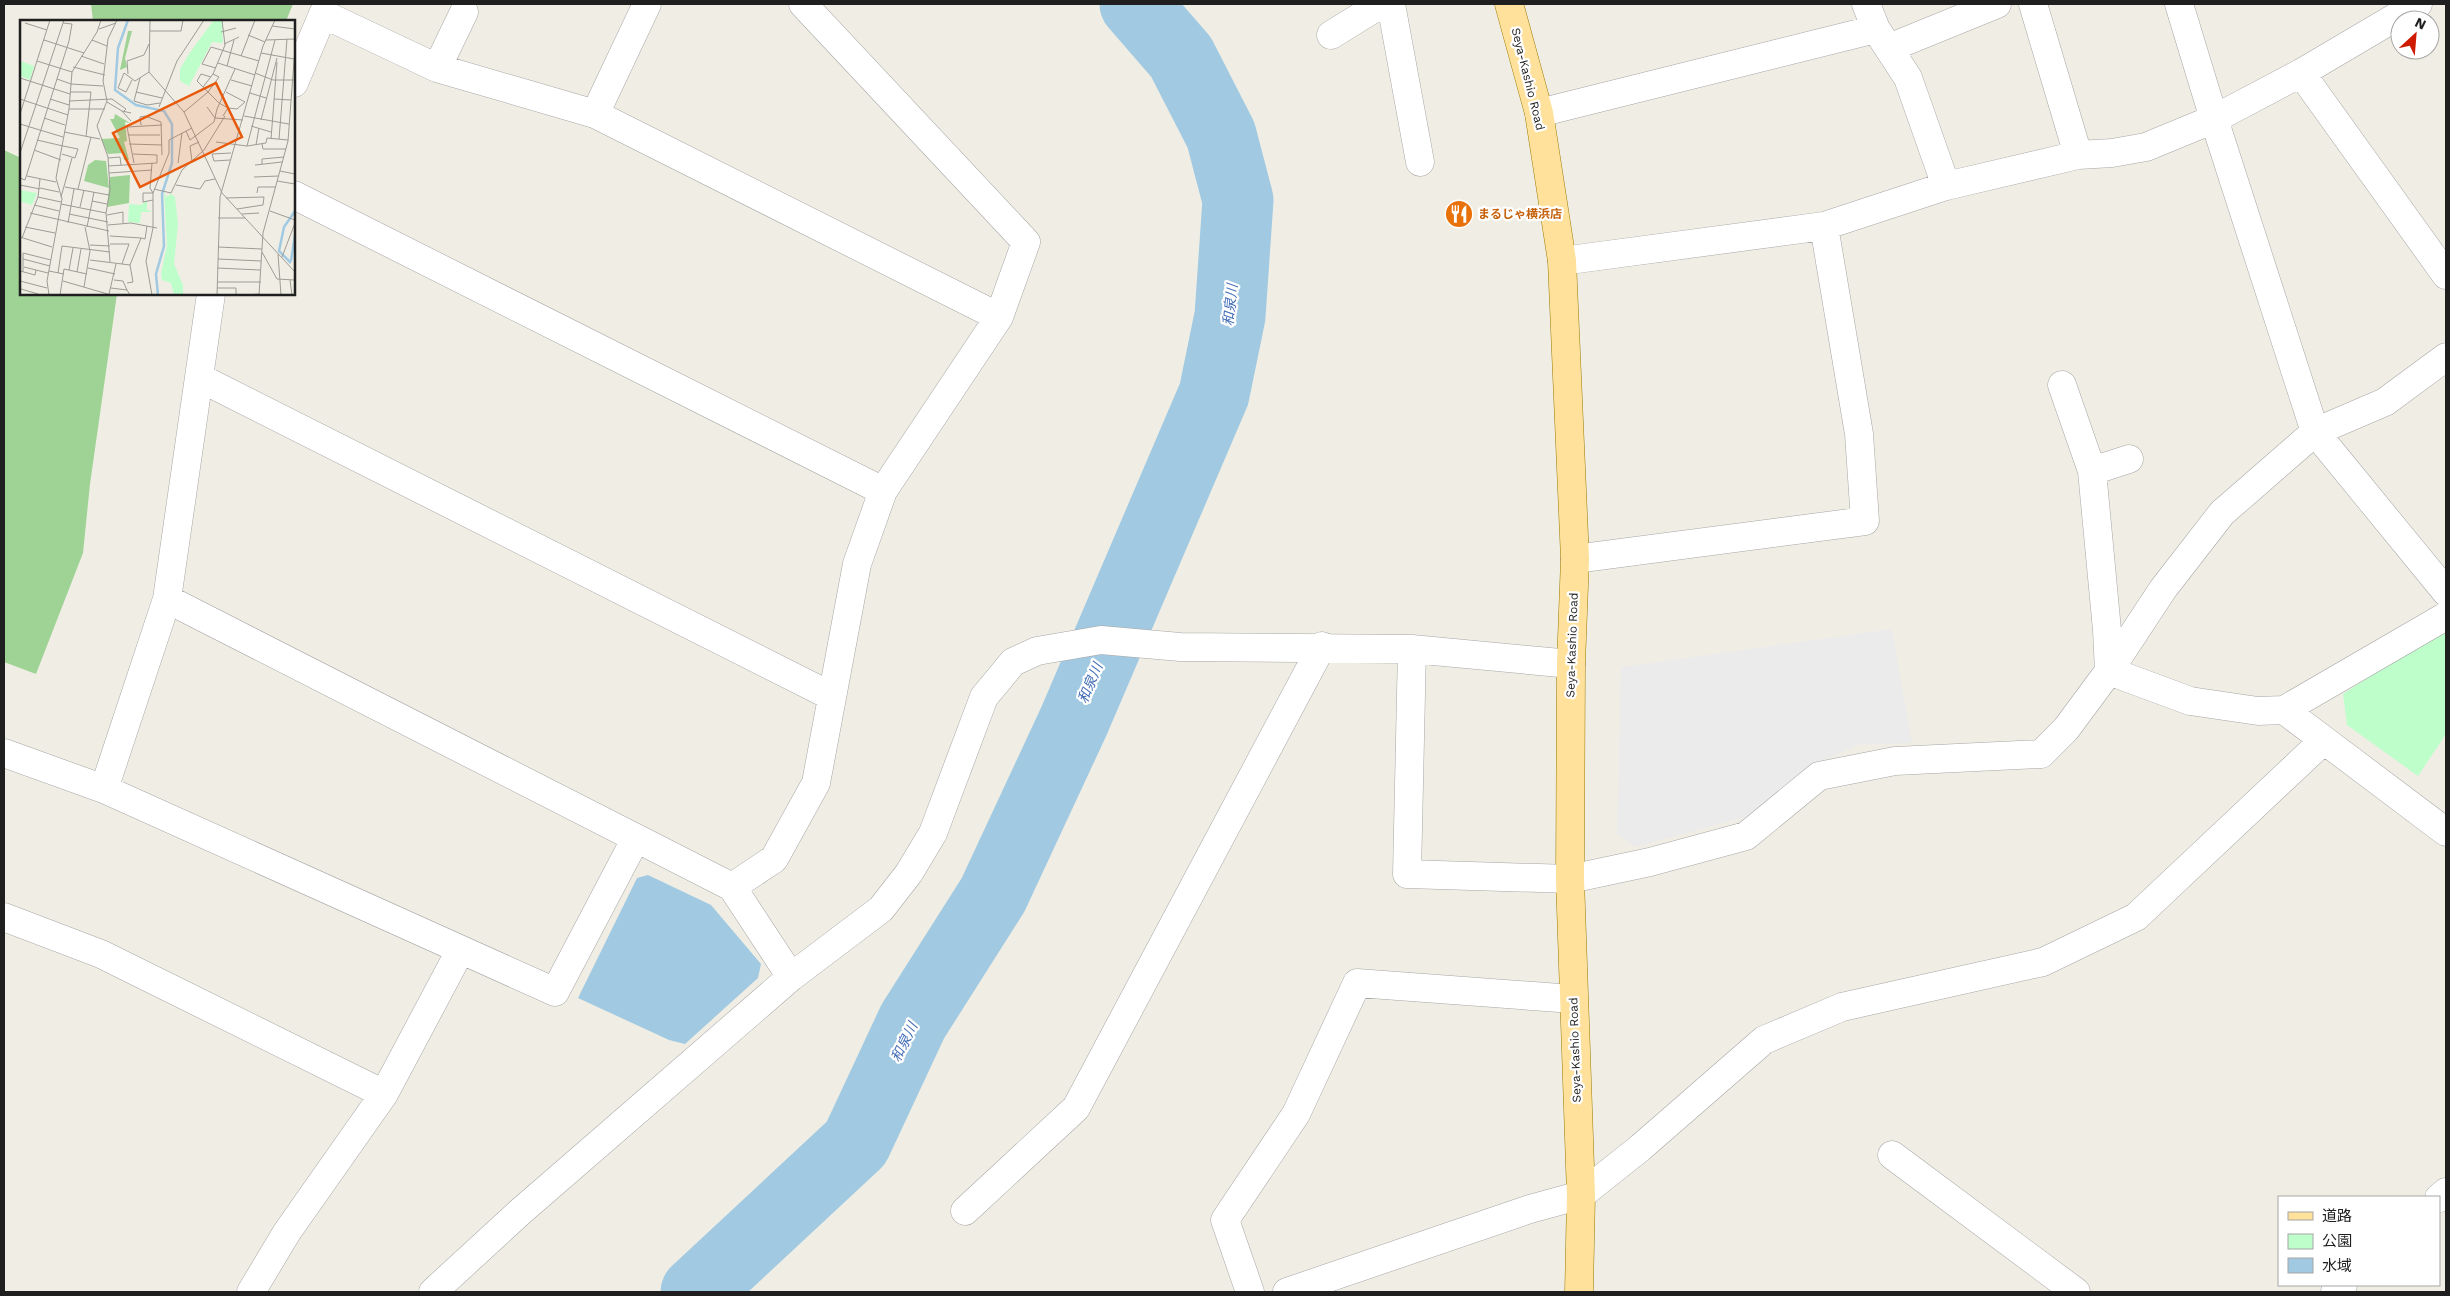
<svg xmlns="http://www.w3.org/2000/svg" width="2450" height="1296" font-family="'Work Sans','Noto Sans JP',sans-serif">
  <rect width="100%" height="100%" fill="#f0eee4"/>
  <path fill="#9fd395" d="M91 4H293L286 21H93Z
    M4 150 21 158V294H117L90 484 83 553 36 674 4 662Z"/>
  <path fill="#befecb" d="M2446 627V734L2418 776 2347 725 2343 694Z"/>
  <path fill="#ebebeb" d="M1892 629 1912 743 1857 745 1805 770 1749 816 1635 847 1617 834 1621 667Z"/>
  <path fill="#a1cae2" d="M648 875 711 905 761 964 758 978 685 1044 669 1040 578 998 637 878Z"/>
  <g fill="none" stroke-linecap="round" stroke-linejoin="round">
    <path stroke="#a1cae2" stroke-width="71" d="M696 1292 856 1143 913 1021 993 895 1074 721 1214 394 1230 316 1238 200 1221 135 1181 57 1135 4"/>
    <defs>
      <path id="minor" d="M1391 4 1420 162
        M1866 4 1876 29 1908 78 1946 186
        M2033 4 2078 155
        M2179 4 2214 119 2315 432 2446 592
        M1331 35 1381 4
        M1889 48 1997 4
        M437 68 464 12
        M2301 73 2446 275
        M294 83 323 14 437 68 595 114 999 317
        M1539 113 1876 29
        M595 114 647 4
        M294 195 883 491
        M1562 261 1824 226 1946 186 2078 155 2112 153 2146 147 2214 119 2301 73 2418 4
        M200 378 831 696
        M2062 385 2092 471 2107 630 2109 671 2190 701 2258 711 2284 710 2446 832
        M2092 471 2129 459
        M1575 559 1865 521 1859 434 1824 226
        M167 599 732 887 791 977
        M1412 649 1407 874 1570 879 1650 862 1746 836 1819 776 1895 761 2041 754 2066 729 2109 671 2163 589 2222 513 2315 432 2385 402 2446 357
        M2284 710 2446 616
        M4 753 104 789 555 992 636 838
        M104 789 167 599 211 294
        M732 887 774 859 816 783 857 564 883 491 999 317 1026 242 803 4
        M4 917 101 954 384 1094
        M1892 1155 2076 1292
        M2439 1198 2446 1192
        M965 1211 1076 1108 1322 646
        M251 1292 287 1232 384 1094 460 951
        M433 1292 520 1212 791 977 881 909 909 873 933 833 984 697 1013 662 1037 651 1101 640 1180 647 1412 649 1571 664
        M1250 1292 1225 1220 1296 1114 1357 983 1573 999
        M1287 1292 1530 1209 1581 1195 1640 1148 1764 1040 1842 1007 2043 962 2136 917 2324 740
        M2335 1292 2343 1285"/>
      <path id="major" d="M1509 4 1539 113 1562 261 1575 559 1571 664 1570 879 1581 1195 1579 1292"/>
    </defs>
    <use href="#minor" stroke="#a6a6a6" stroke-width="29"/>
    <use href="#major" stroke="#9a7b00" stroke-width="29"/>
    <use href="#minor" stroke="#fff" stroke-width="28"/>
    <use href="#major" stroke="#ffe19b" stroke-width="28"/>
  </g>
  <defs>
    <symbol id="restaurant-disc" viewBox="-11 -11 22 22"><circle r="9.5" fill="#e8710a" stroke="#fff"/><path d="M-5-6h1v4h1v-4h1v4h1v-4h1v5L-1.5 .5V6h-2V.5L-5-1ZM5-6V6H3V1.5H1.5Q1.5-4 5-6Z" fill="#fff"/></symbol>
  </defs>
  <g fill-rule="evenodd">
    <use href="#restaurant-disc" x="1443" y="198" width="32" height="32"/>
  </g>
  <g text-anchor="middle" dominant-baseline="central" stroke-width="4.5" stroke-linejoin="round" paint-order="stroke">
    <g font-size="12" fill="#1f1f1f" stroke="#fff">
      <text transform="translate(1528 79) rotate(76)">Seya-Kashio Road</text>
      <text transform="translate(1572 645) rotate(-88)">Seya-Kashio Road</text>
      <text transform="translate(1575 1050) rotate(-92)">Seya-Kashio Road</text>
    </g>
    <g font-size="12" font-weight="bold" fill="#c56008" stroke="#fff" text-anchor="start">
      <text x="1478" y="214">まるじゃ横浜店</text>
    </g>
    <g font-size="14" font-style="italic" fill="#436db7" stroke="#fff">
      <text transform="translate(1230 305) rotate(-84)">和泉川</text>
      <text transform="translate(1090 683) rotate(-67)">和泉川</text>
      <text transform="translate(904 1042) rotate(-64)">和泉川</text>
    </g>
  </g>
  <g transform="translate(20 20)">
    <rect width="275" height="275" fill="#f0eee4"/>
    <path d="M108 11H112L105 38 107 47 100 50ZM95 94 110 103 105 102 107 121 104 122 109 140H104L103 133 88 134 81 119 100 118 90 99H94ZM75 140 86 141 89 168 64 161 68 145ZM110 155 109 183 87 187 90 157Z" fill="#9fd395"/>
    <path d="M202 0 203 23 192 22 169 66 160 61V49L169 34 193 1ZM0 41 14 46 10 60 0 56ZM0 170 17 173 12 185 0 181ZM144 172 146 177 151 174 155 177 158 204 154 244 163 265V275H154L151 263 142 260 141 254 147 225ZM127 180V190L133 192H121L120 203 108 202 109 184 121 185Z" fill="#befecb"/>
    <path fill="none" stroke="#a1cae2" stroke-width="2.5" d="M108 0 98 28 95 70 116 85 144 91 152 104V143L142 174 144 226 136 254 138 275M271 241 275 215M271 243 259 231 264 207 275 191"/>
    <path fill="none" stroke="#9c9b95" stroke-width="1" d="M130 0 129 52 164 92 202 173 275 252M5 3 27 10M252 6 275 9M79 9 96 3M130 11H161L163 0M201 12 216 8M228 15 245 22M24 20 64 33M72 20 87 26M246 20 275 19M204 24 219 17M241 33 274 39M61 36 84 44M221 36 235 0M17 41 52 52M198 43 235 55M207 46 214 20M53 47 85 55M196 48 182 44 191 27 239 41M235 53 253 60H275M108 54 107 41 124 35 129 24M191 57 181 54 177 61 199 83 208 88M0 58 50 74M120 58 114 81 127 85 140 83M37 59 51 64 83 66M112 60 106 72 98 68 104 53 115 61 129 52M211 60 232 66M183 67 193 54 205 25 202 0M50 72H71L66 117M116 72 142 78M206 72 225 82M230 73 246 78M0 79 48 95M30 79 49 85M254 79 271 80M49 81 92 79 106 89 104 91M87 82 102 91M139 87 157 41 184 0M187 87 195 98 223 100M49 89H85M164 92 188 72 199 57 193 54M0 94 30 0M203 96 208 88 217 89 225 82M224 96 269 104M24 98 45 105M241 100 257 38M111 101 102 91 111 93M0 104 43 117M121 105 120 97 125 96 141 102 142 135M231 106 251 112M166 111 170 120 194 102 197 89 215 49M44 112 80 119M108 115H140M251 119 257 42M259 119 267 19M17 120 43 126M196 122 227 126 246 123 247 118 268 120M109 124 142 125M242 124 243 129H266M236 125 239 108M227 126 255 20M14 130 41 140M0 133 44 0M42 134 55 138 58 129 43 126M113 134 137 135M88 138 100 137 101 145M210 140 194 141 192 134 211 133M172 141 170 126 179 122M114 143 107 107 142 105M132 143 130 168 133 173H123V182L133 180M158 143 162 113M242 144V139L264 137M235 145 262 142M88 146 137 143V135M260 151 275 154M89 153 132 150M7 156 36 162M234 157 259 156M0 158 5 160 49 21 52 4 43 3M257 161 275 164M0 165 20 169M156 165 180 169 185 161 195 159M45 167 89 175M20 168 39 172M58 169 71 117M134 169 151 173 162 150 184 130 205 96M237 173 238 167H256M18 177 41 182M41 177 52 138M206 178 244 177 243 185 217 189M72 181 87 184M41 184 86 193M14 185 39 191M60 187 64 170M250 191 275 200M10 193 89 211M49 194 88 202M222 194 239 193M87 195 103 192V203M198 198H225M48 203 54 169M88 205 111 203 137 208M5 207 35 213M67 207 74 172M90 216 121 218M0 217 32 227M2 218 18 177 20 159M90 224H109L102 244M70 225 90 226M198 227 242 229M242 232 257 259 275 260M258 234 261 275M262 237 275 203M3 239 30 246M198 239 241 241M70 240 110 245M90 242 86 193 90 170 88 137 77 106 87 81 83 61 88 19 97 0M4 247 28 253M68 248 95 254M197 248 240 250M49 250 53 228M0 251 15 255 16 250M29 251 44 254M3 252V233L31 240M57 252 61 229M38 253 42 226 90 232M94 260 103 261 107 270M270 260 272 275M0 261 27 268M43 261 91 275M197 262H241M107 263 113 262 110 245 121 218 125 219 127 206M64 267 70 231 65 207M91 268 107 270 110 275M197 268H216V275M1 269 18 274M89 274 96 244M29 275 27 261 42 179 36 158 49 89 52 52 77 12 81 0M40 275 44 249 67 254M132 275 126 241 133 208V173L149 133V120L172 108M197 275 200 177 243 26 255 0M224 275 240 274M239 275 243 213 268 121 275 28"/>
    <path fill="#e8590c" fill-opacity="0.15" stroke="#e8590c" stroke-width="2.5" d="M196 63 222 117 120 167 93 113Z"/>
    <rect width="275" height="275" fill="none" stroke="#1f1f1f" stroke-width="2.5"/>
  </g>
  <rect width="2450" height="1296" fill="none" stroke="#1f1f1f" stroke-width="10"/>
  <rect x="2278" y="1196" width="162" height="90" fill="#ffffff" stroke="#a5a5a5"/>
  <rect x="2288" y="1212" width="25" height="8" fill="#ffe19b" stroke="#a5a5a5"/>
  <text x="2322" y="1221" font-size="15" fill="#1f1f1f">道路</text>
  <rect x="2288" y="1234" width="25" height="15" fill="#befecb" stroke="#a5a5a5"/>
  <text x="2322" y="1246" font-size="15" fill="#1f1f1f">公園</text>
  <rect x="2288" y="1258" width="25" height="15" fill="#a1cae2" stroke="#a5a5a5"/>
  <text x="2322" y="1271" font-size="15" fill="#1f1f1f">水域</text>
  <g transform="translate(2415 35) rotate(26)"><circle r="24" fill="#ffffff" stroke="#a5a5a5"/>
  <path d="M0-4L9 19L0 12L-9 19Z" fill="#ce1b00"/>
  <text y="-8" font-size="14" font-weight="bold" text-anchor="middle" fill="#1f1f1f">N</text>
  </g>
</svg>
